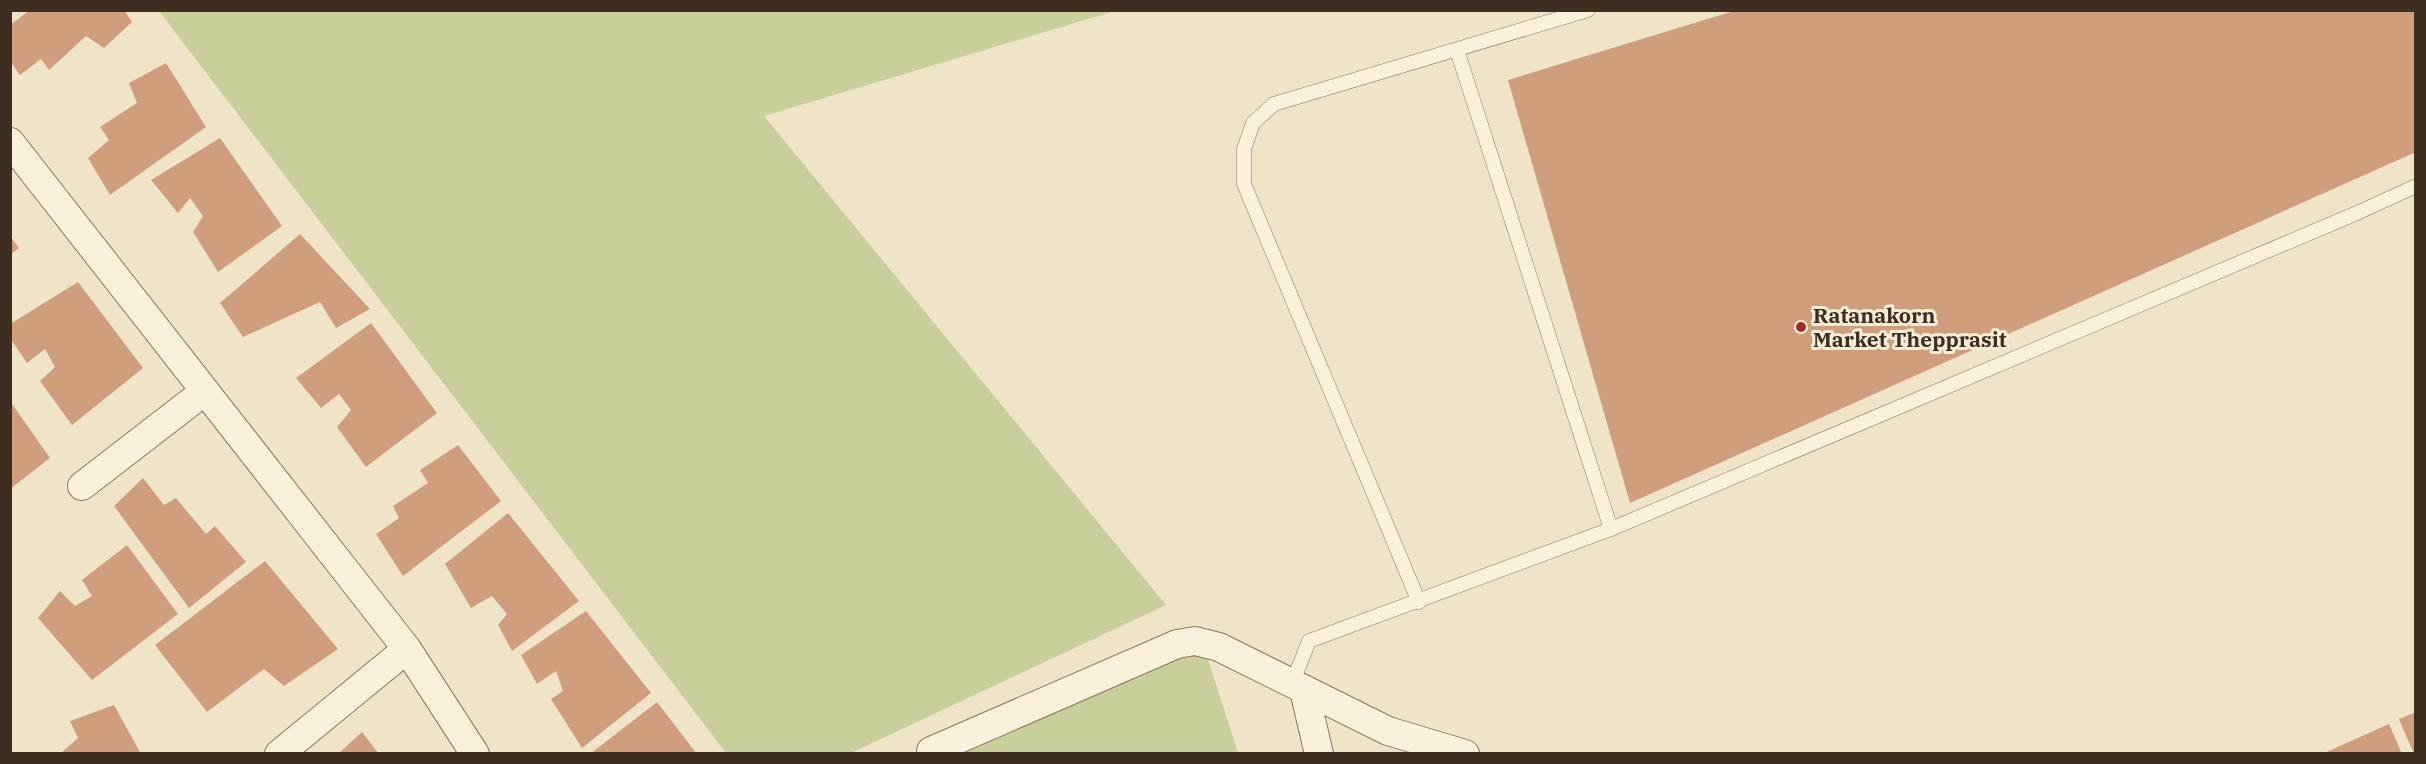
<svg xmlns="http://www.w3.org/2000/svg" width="2426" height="764" font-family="'IBM Plex Serif',serif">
  <rect width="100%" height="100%" fill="#f0e4c8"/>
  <path fill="#c9cf9b" d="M159 11H1115L764 116 1166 605 851 753H726Z
    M1199 631 1238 753 933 754Z"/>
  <path fill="#cf9f7d" d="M30 10H124L132 22 104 48 86 36 49 70 41 59 20 75 10 61V25Z
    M1737 10H2416V152L1630 503 1508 80Z
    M166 63 206 127 110 195 88 158 109 140 100 127 137 103 129 83Z
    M220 138 282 226 218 272 193 232 203 216 190 198 178 213 151 180Z
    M300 234 370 309 336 328 320 302 243 337 220 303Z
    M10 236 19 248 10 255Z
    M78 282 143 368 72 425 40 381 55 367 45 349 27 363 10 338V324Z
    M371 323 437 413 366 467 337 427 351 410 339 394 321 408 296 378Z
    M10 401 50 458 10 489Z
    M458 445 501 501 403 576 376 534 399 518 393 506 428 483 420 470Z
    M143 478 164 505 176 498 206 534 215 526 246 562 189 608 114 506Z
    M508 513 579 601 512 651 498 625 507 614 492 596 471 608 445 564Z
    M127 545 178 614 92 680 38 618 60 591 75 606 92 596 82 580Z
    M265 561 338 649 284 686 264 669 207 712 155 645Z
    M586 611 651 693 582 748 551 699 563 691 556 671 537 684 521 655Z
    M657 702 697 754H590Z
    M114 705 141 754H60L78 738 70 721Z
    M2416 712V754H2414L2399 719Z
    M2389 724 2402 754H2322Z
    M362 732 379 754H338Z"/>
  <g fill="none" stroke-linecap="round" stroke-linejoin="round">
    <defs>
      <path id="service" d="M1611 529 2357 213 2416 186
        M1419 602 1244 184V149L1253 123 1274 104 1588 10
        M1292 684 1309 641 1611 529 1457 50"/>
      <path id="minor" d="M10 142 407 649 475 754
        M82 486 205 391
        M1304 690 1319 754
        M931 751 1177 644 1195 641 1219 647 1388 731 1465 754
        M279 754 407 649"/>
    </defs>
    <use href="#service" stroke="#8d765c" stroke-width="15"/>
    <use href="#minor" stroke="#8d765c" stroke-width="30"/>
    <use href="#service" stroke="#faf1dc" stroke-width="14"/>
    <use href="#minor" stroke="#faf1dc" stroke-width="28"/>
  </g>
  <circle fill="#9e2a2b" stroke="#f7eed8" stroke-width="2" cx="1801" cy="327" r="6"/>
  <g text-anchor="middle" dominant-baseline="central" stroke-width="6" stroke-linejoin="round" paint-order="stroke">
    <g font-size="21" font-weight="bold" fill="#3d2e20" stroke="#f7eed8" text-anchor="start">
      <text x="1813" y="315">Ratanakorn<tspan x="1813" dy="24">Market Thepprasit</tspan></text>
    </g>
  </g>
  <rect width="2426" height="764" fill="none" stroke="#3d2e20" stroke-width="24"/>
</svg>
